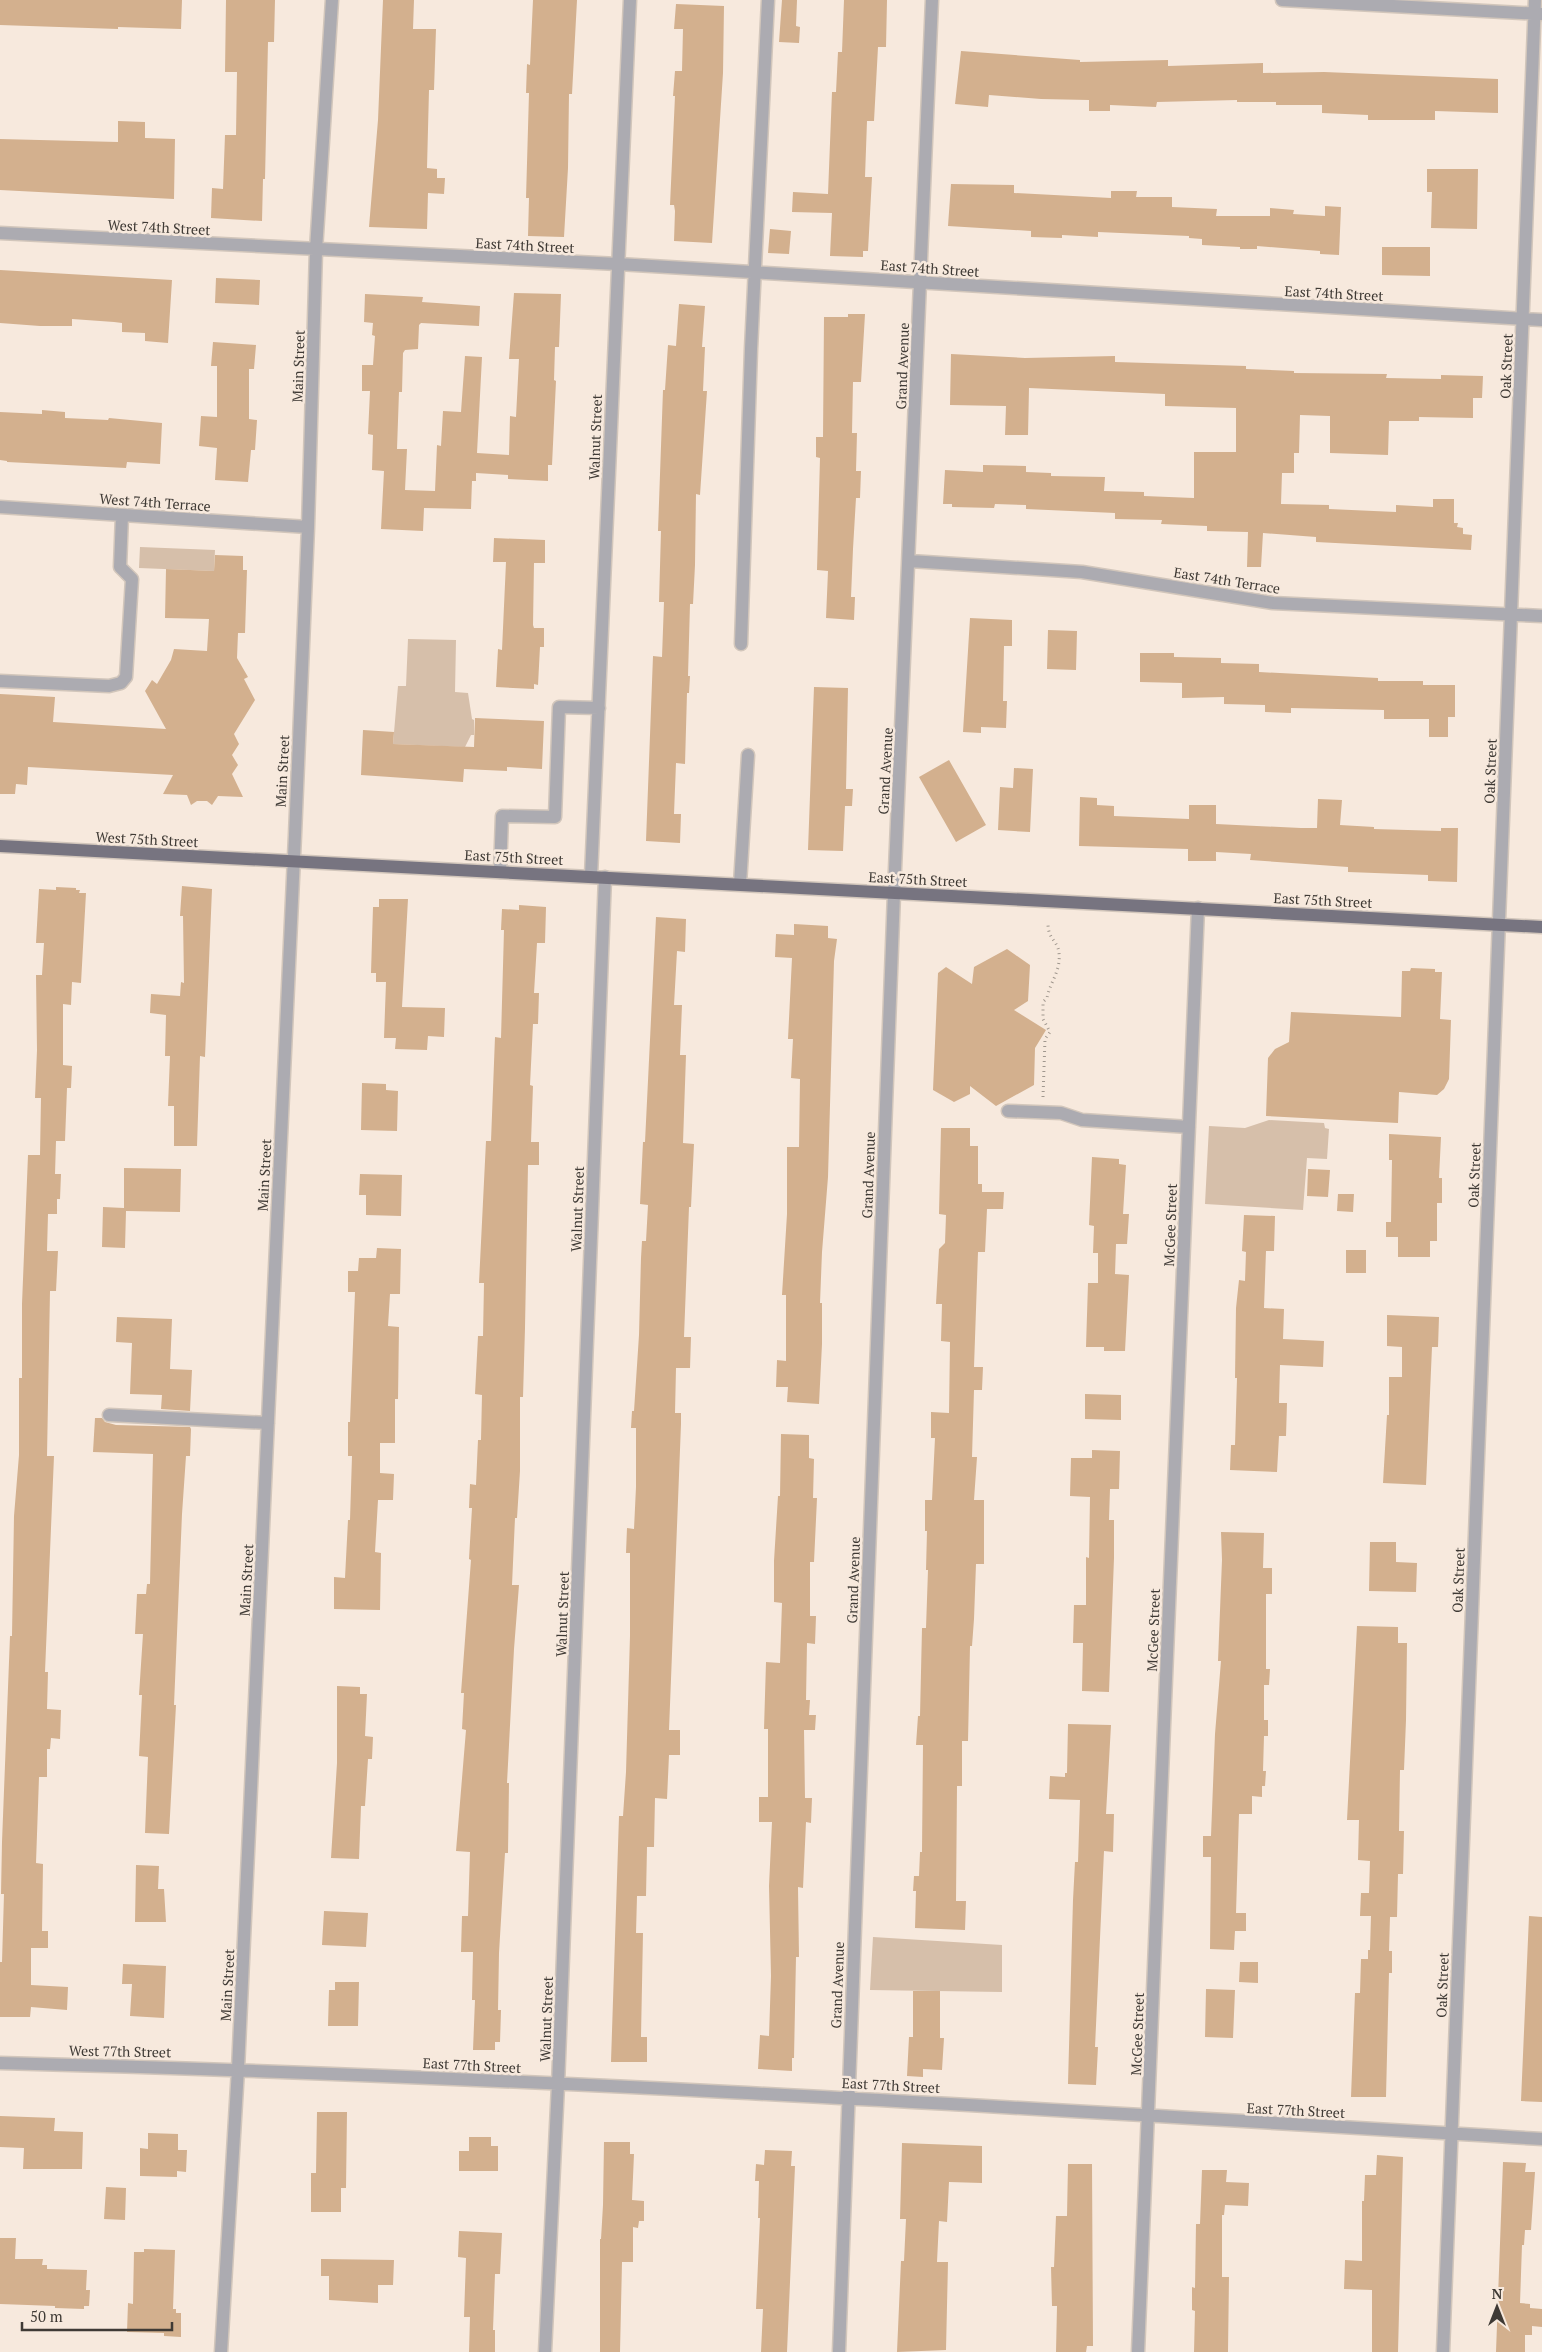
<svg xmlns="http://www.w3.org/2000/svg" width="1542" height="2352" font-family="'PT Serif',serif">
  <rect width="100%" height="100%" fill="#f7e9dd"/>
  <path fill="#d6bfaa" d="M140 547 215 550 214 571 139 568Z
    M408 639 456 640 455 692 468 693 472 719 474 720V735H471L465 747 393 744 398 686H406Z
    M1269 1120 1324 1123 1325 1128 1329 1129 1327 1159 1307 1158 1303 1210 1205 1204 1209 1126 1245 1128Z
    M873 1937 1002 1945V1992L870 1990Z"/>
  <path fill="#d3b08e" d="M0 0H182L181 29 118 27V29L0 25Z
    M226 0H275L274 42H268L265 179H263L262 221 211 218 212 188 223 189 225 135H236L237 72H225Z
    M383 0H414L413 29H436L434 90H429L427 168 437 169V178H445L444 194 428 193 427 229 369 227 378 120Z
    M533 0H577L572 94H569L568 168 564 237 528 236 529 198H526L529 93H526L527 64 530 65Z
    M782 0H797L796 26 800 27 799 43 779 42Z
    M844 0H887L886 47H878L874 121H867L865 177H872L868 251H863V257L830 256 832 213 792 212 793 192 828 194 832 92H836L838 52H842Z
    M676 4 724 6 723 73 712 243 674 241 675 211 674 205H670L675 96H673L675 71H682L683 29H674Z
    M961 51 1080 60V62L1168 60V66L1263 63V73L1324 72 1498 79V113L1435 111V120H1368V115L1322 113V105H1276V102H1237V100L1157 102 1156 107 1110 105V111H1089V100L1041 99 989 95 988 107 955 104Z
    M118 121 145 122V138L175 139 174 199 0 190V139L118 142Z
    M1427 169H1478L1477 229 1431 228 1432 192H1427Z
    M951 184 1014 185V193L1111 198V191H1137L1136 197H1172V207L1217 209 1216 216H1270V208L1294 210 1293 214 1325 216V206L1341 207 1339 255 1320 254V251L1257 246V249H1240V247L1202 245V239L1189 238V236L1098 232V237L1062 235V238L1031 237V231L948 226Z
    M770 229 791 231 789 254 768 253Z
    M1382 247H1430V276L1382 275Z
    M0 270 172 280 168 343 145 341V333L122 332V323L114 322 72 319V326H40L0 323Z
    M216 278 260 280 259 305 215 303Z
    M514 293 561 294 559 347H555L554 380 556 381 552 465H548V481L508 479V475L476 473V481H472L471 509 424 508 423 531 381 529 384 471 372 470 373 435 368 434 370 391H362V365H373L375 336 372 335 373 323 364 322 365 294 423 297 422 302 480 306 479 326 421 323 419 325 418 349 405 350 403 353 402 392H399L397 449H407L405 490 435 491 437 445 441 446 443 411 461 412 465 356 482 357 477 453 509 455 510 416 516 417 519 359H509Z
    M679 304 705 306 702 347H705L703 391H707L700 495 696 494 695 565 693 604H690L688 676H690L689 693H687L685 764 676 763 674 814H681L680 843 646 841 653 656 662 657 664 602H659L661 531H658L663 390H665L668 345 676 346Z
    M848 314H865L861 382H853L852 433H857L856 471H861L860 498H856L853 549 851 597H855L854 620 826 618 828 571 817 570 820 458 816 457V437H823L824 317H848Z
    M213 342 256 345 254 369H249V419L257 420 255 450H251L248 482 215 480 217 448 199 446 201 416 217 417V366H211Z
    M951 354 1025 358 1115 356V362L1246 366V369L1294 371V373L1387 374 1386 378 1441 379V375L1483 376 1482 398H1473V418L1419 417V421H1389L1388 455 1330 453V416L1300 415 1299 453H1294V473H1282L1281 504 1329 505V509L1396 512V505L1433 507V499H1454V523H1458L1457 527 1463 528V534L1472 535 1471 550 1316 542V537L1263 533 1261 567H1247L1248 532 1207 531V526L1161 524 1162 520 1115 519V513L1026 509V505L995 504 994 508 952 507V504H943L945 470 983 472V465L1026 466V472L1051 473V476L1105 477 1104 491 1144 492V496L1194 498V452H1236V408L1165 406V394L1029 388 1028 435H1005L1006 406 950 405Z
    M42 410 65 412V418L108 420 109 418 162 423 160 464 127 462 126 468 7 462V461L0 460V412L42 414Z
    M494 538 545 540V563H534L533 625 534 628H544V647H540L538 685 534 684V689L496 687 498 649 502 650 506 562H493Z
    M215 555 243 556V570H247L245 633H238L237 658 248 677 244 679 255 700 234 734 239 744 232 755 238 765 232 774 243 797 218 796 212 805 207 801H197L191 805 187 795 163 794 173 775 28 767 27 785 16 784 15 794H0V694L55 697 53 722 166 729 145 691 152 680 157 684 171 660 174 649 207 651 209 619 165 618 166 569 214 571Z
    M970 618 1012 620V646H1004L1003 701H1007L1006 728 981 727V733L963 732Z
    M1048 630 1077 631 1076 670 1047 669Z
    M1140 653H1174V657L1221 658V663L1259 664V672L1378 678V681H1423V685H1455V717H1448V737H1429V719H1384V710L1291 708V713L1265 712V705L1224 704V697L1182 698V683L1140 682Z
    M814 687 848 688 846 789H853L852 806H845L843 851 808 850Z
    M475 718 544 721 542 769 507 767V771L464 769 463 782 361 775 363 730 394 732 393 744 474 747Z
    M949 760 986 825 956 842 919 777Z
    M1014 768 1033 769 1030 832 998 830 1000 787 1013 788Z
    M1080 797 1097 798V805L1114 806V816L1189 819V805H1216V824L1301 828H1317L1318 799 1342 800 1340 825 1374 827V829L1441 831V828H1458L1457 882 1428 881V875L1348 872V867L1250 860 1251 854 1216 852V861H1188V849L1079 846Z
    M182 886 212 889 205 1057 200 1056 197 1146H174V1106H168L170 1056H165L166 1015 150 1013 151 994 180 996 181 982 184 983 183 916H180Z
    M56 887 76 888V890H80L79 893H86L81 983 72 982 71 1005 63 1004V1065L72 1066 71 1088H67L65 1141H56L55 1174H61L60 1199H57V1214H48L47 1251H58L56 1291H50L47 1456H54L45 1672H48L47 1709 61 1710 60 1739 51 1738 50 1749H47V1777H39L36 1863 43 1864 42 1931H48V1948H31V1985L68 1987 67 2010 31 2007 30 2017H0V1962H2L4 1894H1L2 1842 10 1636H12L14 1516 19 1455V1378H22V1304L28 1155H40L41 1098H35L37 1050 36 975H42L44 943H36L39 889 56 890Z
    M379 899H408L402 1007 445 1008 444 1037 428 1036 427 1050 395 1049 396 1038H384L386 982H376V973H371L373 907H379Z
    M519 905 546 907 545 943H537L534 993H539L538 1024H533L530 1085 533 1086 531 1142H539V1165H528L525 1328 523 1397H520V1471L517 1518H515L512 1585H519L514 1649 507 1783H509L508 1853H505L499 1953 498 2010H501L500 2042H495V2050H473L475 2000H472L473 1952H461L462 1916H468L470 1852 456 1851 466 1730 462 1729 464 1693H461L471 1560 469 1559 472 1508H469L470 1484 476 1485 478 1440H481L482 1395 475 1394 478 1336H483L484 1283H479L486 1141H491L495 1037 501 1038 504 930H501L502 909 519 910Z
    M656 917 686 919 685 952 677 951 674 1005H682L680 1055H686L683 1143 694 1144 691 1207H689L684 1337H691L690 1368H676L675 1413H681V1424L669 1730H680V1755H669L667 1799 655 1798 654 1847H647L646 1896H637L636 1933H643L641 2037H647V2062H611L619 1816H623L626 1772 630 1636V1553H626L627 1528 634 1529 636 1487V1428H631L632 1411H634L639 1335 641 1258 642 1241H646L648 1205 640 1204 643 1142H645Z
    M794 924 828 926V938L837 939 834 961 828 1177 822 1252 820 1303H822V1344L819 1404 787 1402 788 1387H776L777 1360 786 1361V1295H782L787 1214V1147H799L800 1079 791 1078 793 1039H788L792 958 775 957 776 934 794 935Z
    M1007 949 1030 965 1028 1001 1014 1010 1046 1030 1035 1048 1034 1085 996 1106 970 1086V1094L954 1102 933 1090 938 973 946 967 972 984 974 967Z
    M1411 968 1435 969V972H1442L1440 1019 1451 1020 1449 1079 1444 1089 1437 1095 1399 1092 1398 1123 1266 1116 1268 1058 1275 1049 1289 1042 1291 1012 1401 1017 1402 971H1410Z
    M362 1083 386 1084V1090L398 1091 397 1131 361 1130Z
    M941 1128H970V1146H978V1184H982V1192H1004L1003 1209H987L985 1252H978L974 1367H983L982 1390H974L972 1457H977L974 1500H984V1564H976L974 1619 972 1646H970L968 1741H962V1786H957L956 1901H966L965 1930 915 1928 916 1891H913L914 1876H919L920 1852H922L923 1745H916L918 1716H920L922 1628H926L928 1570H926L927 1531H925V1500H932L935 1438H931V1412L949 1413 950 1342 941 1341 942 1304H936L939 1249 945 1243 946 1215 939 1214Z
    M1389 1134 1441 1137 1439 1178H1442V1203H1437V1241H1430V1257H1398V1237H1386V1222H1391L1392 1160H1389Z
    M1092 1157 1119 1159V1164L1126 1165 1123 1214H1129L1127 1244H1116L1115 1274 1129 1275 1125 1351H1104V1347H1086L1088 1283H1098V1253H1093L1094 1226 1089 1225Z
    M124 1168 181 1169 180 1212 126 1211 125 1248 102 1247 103 1207 124 1208Z
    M1308 1169 1330 1170 1328 1197 1307 1196Z
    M360 1174 402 1175 401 1216 366 1215V1195H359Z
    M1338 1194H1354L1353 1212 1337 1211Z
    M1244 1215 1275 1216 1274 1251H1266L1264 1308 1284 1309 1283 1339 1324 1341 1323 1367 1280 1365 1279 1403H1287L1286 1436H1279L1277 1472 1230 1470 1231 1445H1235L1237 1378H1235L1236 1308 1239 1280 1245 1281 1246 1252 1242 1251Z
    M377 1248 401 1249 400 1294H390L388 1326 399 1327 398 1399H395V1443H380V1473L394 1474 393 1500H378L375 1552 381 1553 380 1610 334 1609V1577L345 1578 348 1520H350L352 1456H348V1422H350L355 1292H348V1271H358L359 1258H376Z
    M1346 1250H1366V1273H1346Z
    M1387 1315 1439 1317 1438 1347H1432L1426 1485 1383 1483 1387 1415H1389V1377H1402V1347L1387 1346Z
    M117 1317 172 1319 170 1369 192 1370 190 1411 161 1409 162 1395 130 1394 132 1343 116 1342Z
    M1085 1394 1121 1395V1420L1085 1419Z
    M95 1418H102L105 1422 116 1425 190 1427 191 1429 190 1456H186L182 1514 174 1705H176L169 1834 145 1833 148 1757 139 1756 142 1695H139L143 1634H135L137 1594H146L147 1584H150L153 1454 93 1452Z
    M781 1434 809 1435V1458L814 1459 813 1498H817L814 1562H810V1616H816L815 1644 807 1643 806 1700H810L809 1715H816L815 1730H804L805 1798H812L811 1823 806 1822 803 1888 798 1887 799 1957H796L794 2058H792V2071L758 2069 760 2035 769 2036 771 1976 769 1886 772 1822H759V1797H768V1729H764L766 1662 780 1663 782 1603 774 1602V1561L778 1496H780Z
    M1092 1450 1120 1451 1119 1489H1110L1109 1520H1114V1558L1109 1692 1082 1691 1083 1643H1073L1074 1605H1086V1557L1089 1558 1090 1497 1070 1496 1071 1458H1092Z
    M1221 1532 1264 1533 1263 1568H1272V1594H1266V1669H1270L1269 1685H1264V1720H1268V1736H1264L1263 1771H1266L1265 1786H1262V1797L1252 1796V1814H1239L1236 1913H1246V1931H1235L1234 1950 1210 1949 1211 1857H1203V1836H1211L1215 1734 1221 1661H1218L1222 1560Z
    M1370 1542H1396V1562L1417 1563 1416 1592 1369 1591Z
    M1357 1626 1398 1627V1643H1407L1406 1720 1404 1770H1400L1399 1831H1404L1403 1874H1398L1397 1917H1390L1389 1951H1392V1973H1389L1386 2097H1351L1355 1993H1360L1361 1959H1368V1950H1370L1371 1916H1360L1361 1893H1369L1370 1861 1358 1860 1359 1820H1347Z
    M337 1686 360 1687V1694H367L365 1736 373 1737 372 1759H368L365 1806H361L359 1859 331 1858 337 1763Z
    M1068 1724 1111 1725 1106 1814H1114L1113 1852 1104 1851 1095 2047H1098L1096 2085 1068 2084 1073 1900 1075 1862H1078L1080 1800 1049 1799 1050 1776 1065 1777V1773H1067Z
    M136 1865 159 1866 158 1889H164L166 1922H135Z
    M324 1911 368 1913 366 1947 322 1945Z
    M1529 1916 1542 1917V2102L1521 2101Z
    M1240 1962H1258V1983L1239 1982Z
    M123 1964 166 1966 164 2018 130 2016 132 1984H122Z
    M335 1982H359L358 2026H328L329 1990H335Z
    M1206 1989 1235 1990 1233 2038 1205 2037Z
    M913 1991H940V2038H944L942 2070 923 2069V2077L907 2076 909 2037H913Z
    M317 2112H347L346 2188H341V2212H311V2173H316Z
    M0 2116 55 2118 54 2131 83 2132 82 2169H23L24 2148 0 2147Z
    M148 2133 178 2134V2150H187L186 2172 177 2171V2177L140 2176V2148L148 2149Z
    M469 2137H491V2146H498V2171H459V2151H469Z
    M604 2142H630V2154H634L632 2200 644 2201V2221H639L638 2228 633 2227V2262H622L620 2352H600V2239H601L603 2205Z
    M902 2143 982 2146V2183L949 2182 947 2222 939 2221 937 2262H948L946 2350 897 2352 901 2261H904L906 2219H900Z
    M765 2150 792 2151 791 2166H795L787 2352H761L763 2309H756L760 2218H758L759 2181H755L756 2164 764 2165Z
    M1377 2155 1403 2157 1398 2352H1372V2290L1344 2289 1345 2260 1362 2261V2201H1364L1365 2175H1376Z
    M1503 2162 1526 2163 1525 2172H1535L1531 2230H1525L1524 2245H1522L1520 2303 1530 2304V2308L1542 2309V2327L1532 2326V2335H1525V2352H1496Z
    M1068 2164H1092L1093 2346H1087L1086 2352H1056L1057 2306H1052L1051 2267H1054L1056 2216H1067Z
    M1202 2170H1227L1226 2182 1249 2183 1248 2206 1225 2205 1224 2215H1222V2277H1229L1228 2352H1194L1195 2311 1192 2310V2287L1195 2288 1196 2224H1200Z
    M106 2187 126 2188 125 2220 104 2219Z
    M459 2231 502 2233 500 2274H495L493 2330H495V2352H469L470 2317H464L466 2258 458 2257Z
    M0 2238H16L15 2259H43L42 2265H47V2269L87 2270 86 2290H90L89 2306H84V2309L55 2308V2306L0 2304Z
    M144 2249 175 2250 173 2309H176V2313H181V2337L164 2336V2333L127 2332 128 2303 133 2304 134 2252H144Z
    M321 2259 394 2260 393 2285H378V2303L329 2300V2276H321Z"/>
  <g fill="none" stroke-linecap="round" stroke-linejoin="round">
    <defs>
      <path id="minor" d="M1282 0 1541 14
        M0 233 618 264 1542 320
        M0 507 308 527
        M910 561 1082 572 1273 603 1542 616
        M741 644 751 349 768 0
        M0 681 109 686 121 683 126 677 132 579 120 567 122 515
        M500 872 502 816 555 817 559 707 599 708
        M591 876 630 0
        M740 884 748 755
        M1008 1111 1061 1113 1082 1120 1189 1127
        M109 1415 268 1423
        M0 2063C514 2076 1028 2108 1542 2139
        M221 2352 238 2069 295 835 308 527 316 250 332 0
        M545 2352 558 2085 605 877
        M839 2352 894 893 932 0
        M1138 2352 1198 908
        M1443 2352 1535 0"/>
      <path id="major" d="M0 846 1542 927"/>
    </defs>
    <use href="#minor" stroke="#d2c6bb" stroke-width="15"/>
    <use href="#major" stroke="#d2c6bb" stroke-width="15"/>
    <path stroke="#a0978e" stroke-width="3" stroke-dasharray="1 4" stroke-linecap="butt" d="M1043 1097 1045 1039 1050 1032 1043 1019V1002L1047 998C1050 982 1061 971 1059 953 1058 941 1048 939 1048 924"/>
    <use href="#minor" stroke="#acabb1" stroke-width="12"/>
    <use href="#major" stroke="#777480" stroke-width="12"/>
  </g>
  <g text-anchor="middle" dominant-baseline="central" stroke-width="5" stroke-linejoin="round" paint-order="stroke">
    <g font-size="14" fill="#3f3a35" stroke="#f7e9dd">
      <text transform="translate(159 227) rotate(3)">West 74th Street</text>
      <text transform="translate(525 245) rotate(3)">East 74th Street</text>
      <text transform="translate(930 268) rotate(4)">East 74th Street</text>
      <text transform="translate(1334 293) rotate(3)">East 74th Street</text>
      <text transform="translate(298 366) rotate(-88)">Main Street</text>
      <text transform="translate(902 366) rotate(-88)">Grand Avenue</text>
      <text transform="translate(1506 366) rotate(-88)">Oak Street</text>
      <text transform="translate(595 437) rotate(-88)">Walnut Street</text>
      <text transform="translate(155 502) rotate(4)">West 74th Terrace</text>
      <text transform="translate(1227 580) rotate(9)">East 74th Terrace</text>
      <text transform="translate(282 771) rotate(-87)">Main Street</text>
      <text transform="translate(885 771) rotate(-87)">Grand Avenue</text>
      <text transform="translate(1490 771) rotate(-88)">Oak Street</text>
      <text transform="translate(147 839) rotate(3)">West 75th Street</text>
      <text transform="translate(514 857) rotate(3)">East 75th Street</text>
      <text transform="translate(918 879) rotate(3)">East 75th Street</text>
      <text transform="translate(1323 900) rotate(3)">East 75th Street</text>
      <text transform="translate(264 1175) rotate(-87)">Main Street</text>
      <text transform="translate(868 1175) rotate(-88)">Grand Avenue</text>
      <text transform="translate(1474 1175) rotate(-88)">Oak Street</text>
      <text transform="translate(577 1209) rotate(-88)">Walnut Street</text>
      <text transform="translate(1170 1225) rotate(-88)">McGee Street</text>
      <text transform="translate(246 1580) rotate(-87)">Main Street</text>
      <text transform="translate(853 1580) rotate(-88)">Grand Avenue</text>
      <text transform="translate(1458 1580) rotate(-88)">Oak Street</text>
      <text transform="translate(562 1614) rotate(-88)">Walnut Street</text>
      <text transform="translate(1153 1630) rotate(-88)">McGee Street</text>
      <text transform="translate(227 1985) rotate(-87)">Main Street</text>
      <text transform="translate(837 1985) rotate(-88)">Grand Avenue</text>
      <text transform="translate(1442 1985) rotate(-88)">Oak Street</text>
      <text transform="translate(546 2019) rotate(-88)">Walnut Street</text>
      <text transform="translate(1137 2034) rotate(-88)">McGee Street</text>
      <text transform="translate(120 2051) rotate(1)">West 77th Street</text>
      <text transform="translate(472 2065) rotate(3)">East 77th Street</text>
      <text transform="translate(891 2085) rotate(3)">East 77th Street</text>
      <text transform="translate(1296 2110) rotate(3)">East 77th Street</text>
    </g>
  </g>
  <g transform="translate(1497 2307)" stroke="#f7e9dd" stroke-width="4" paint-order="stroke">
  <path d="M0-4L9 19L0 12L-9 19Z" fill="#3f3a35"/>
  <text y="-8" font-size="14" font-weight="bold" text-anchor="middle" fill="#3f3a35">N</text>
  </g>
  <path d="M22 2322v8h150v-8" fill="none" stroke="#3f3a35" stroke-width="2.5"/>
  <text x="30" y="2322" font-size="15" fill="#3f3a35" stroke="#f7e9dd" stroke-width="4" paint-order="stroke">50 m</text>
</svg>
